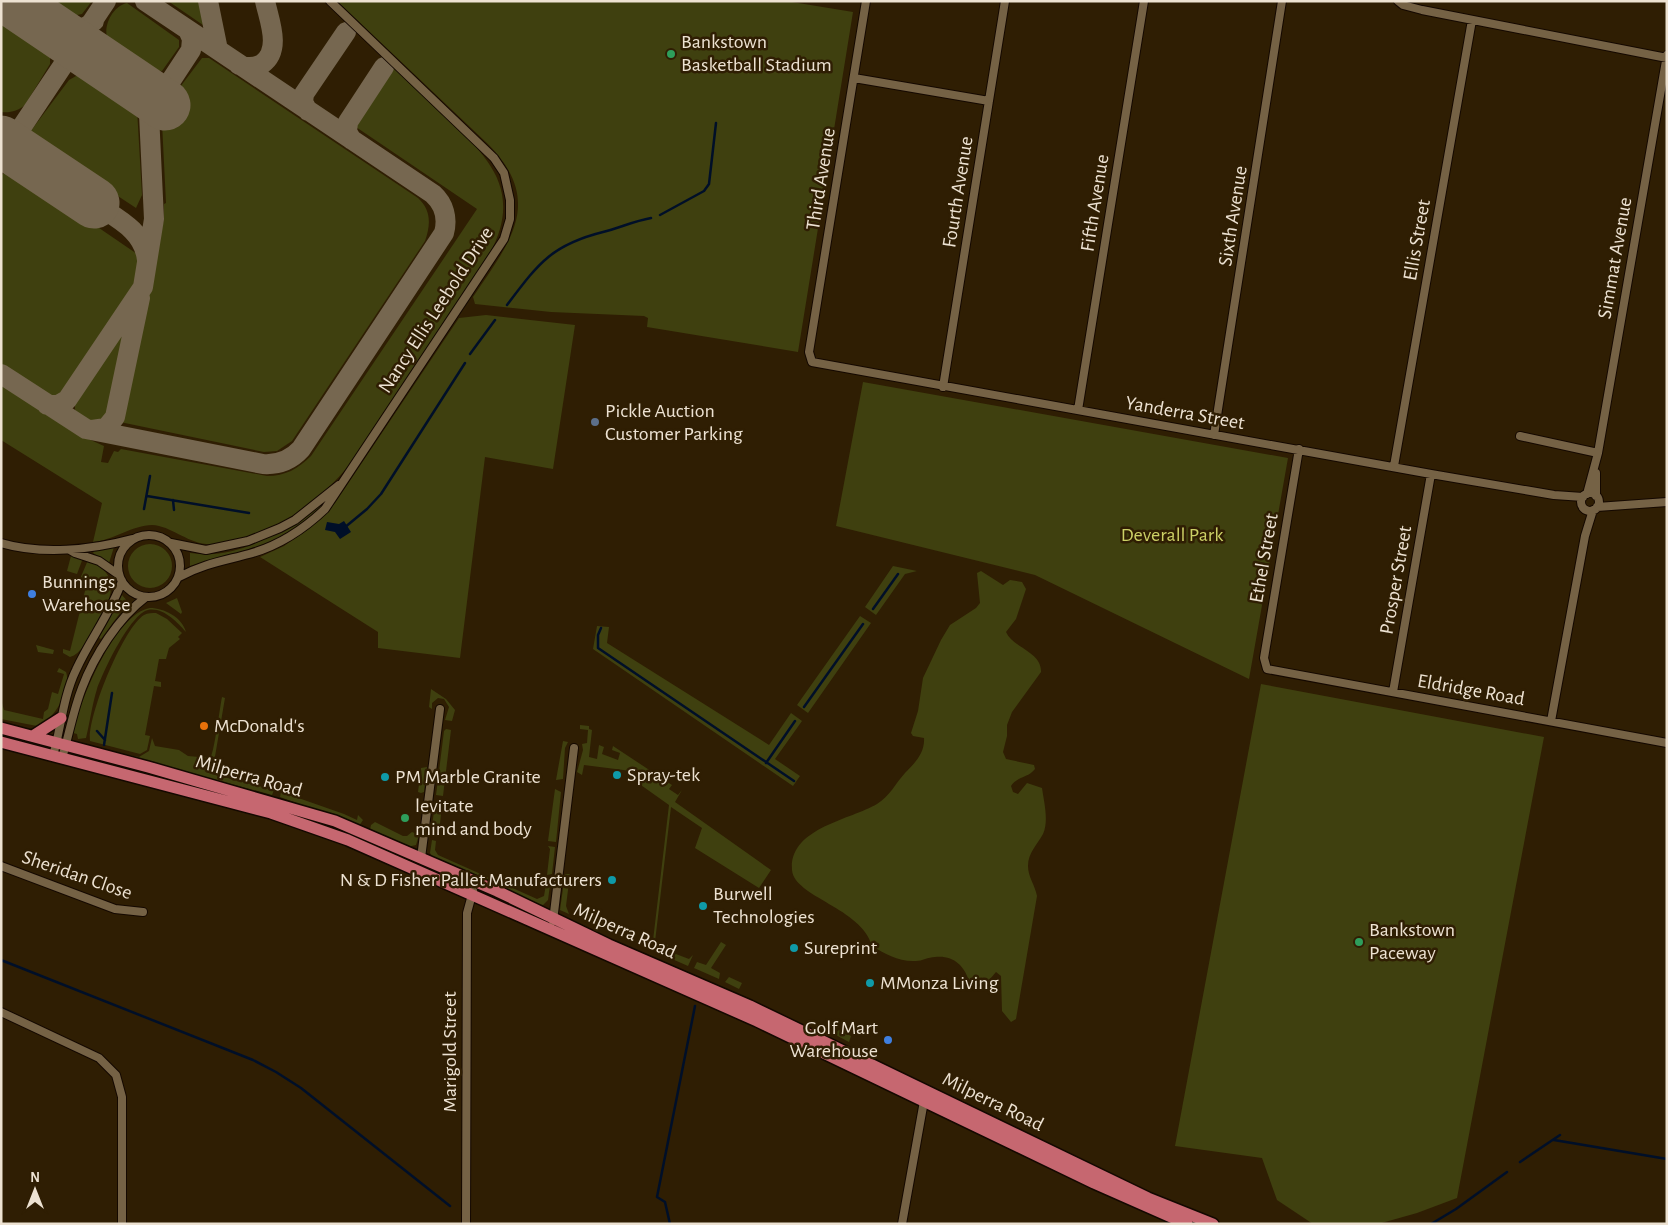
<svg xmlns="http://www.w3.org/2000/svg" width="1668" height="1225" font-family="'Alegreya Sans',sans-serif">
  <rect width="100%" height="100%" fill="#2f1e03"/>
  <path fill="#3f400f" d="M48 1H92L82 14 72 16Z
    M168 1H204L208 23 203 25Z
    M337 1H786L853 12 798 352 647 327 648 318 644 316 551 312 475 304 473 297C509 243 545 203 489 145Z
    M127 3 179 40V47L162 71 152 70 109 42C101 29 112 6 127 3Z
    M1 18 45 48 50 55V64L25 105C18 111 10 113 1 112Z
    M202 58H209L418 198C431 210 431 224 425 241L292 441 277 451 264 452 120 422 164 219V204L166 203 162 123 165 125 185 98 177 91Z
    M390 65C410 83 429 101 449 120 493 161 522 194 489 255L349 465C319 503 257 549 206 544 186 542 171 526 152 525 133 525 114 540 93 542L102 503 1 440V384L75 433 104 446 101 462 108 463 114 451 118 452 121 449 267 476C285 476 298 469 311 456L477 209 353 125V120Z
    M83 75 137 109 142 195 136 208 30 138V132L69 80 76 76Z
    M10 167 140 256 139 279 65 391 55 396 45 394 1 364V176Z
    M486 315 575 325 553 469 485 457 460 658 378 648V632L260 557 284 546 307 530 335 503 459 318Z
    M129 319 110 414C100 426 82 424 75 410V398Z
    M863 382 1288 458 1249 679 1035 575 836 526Z
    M332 494C299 543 242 550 190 566V553C245 561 291 525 332 494Z
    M128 566a22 22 0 1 1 44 0a22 22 0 1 1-44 0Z
    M114 547 109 563 93 553 94 551Z
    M71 556 83 558 77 574 67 571Z
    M88 560C127 577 108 605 92 631 87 640 81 654 70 657L63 653V649L70 651 87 583 80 579Z
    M893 566 917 571 905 574 876 615 865 607Z
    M981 571 1003 585 1010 580 1022 582 1026 589 1016 619 1006 632C1013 648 1042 652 1041 672L1012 712 1007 725V736L1003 752 1006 759 1034 765 1035 769C1028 778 1018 776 1011 786L1013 792 1018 794 1027 783 1042 788C1044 802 1049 821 1043 834 1037 845 1028 853 1028 866 1028 877 1035 885 1037 896L1016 1019 1011 1022 1002 1011 1001 976 996 972 985 985H975L969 981C964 965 953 955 935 957 928 957 922 961 916 961 899 962 885 954 872 946 862 908 794 897 792 870 789 828 850 820 877 804 890 796 895 784 905 773 915 763 925 753 924 738L913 736 911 733 918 711 923 678 941 640 950 625 976 608 980 603 977 573Z
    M122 595 128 602 101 639 99 638Z
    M177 598 182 612 181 614 166 603Z
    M150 608C164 608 182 617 186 632 177 622 163 607 148 610 130 614 103 672 97 689 92 705 90 722 86 738L78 739 77 734 73 733 74 728C82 697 115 614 150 608Z
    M156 613 167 619 182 633 178 637 180 639 169 648 166 659H159L155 681 161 682V687L154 686 145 735 150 736 147 750 140 754 90 741C87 717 123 628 144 615 148 613 152 613 156 613Z
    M860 616 871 623 808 713 797 705Z
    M597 626 609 627 607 643 769 745 791 713 802 721 775 759 800 776 793 786 593 649Z
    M36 645 54 650 53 654 38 652Z
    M59 668 66 672C72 689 54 721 37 726L1 719 2 703 4 710 43 719 44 712 48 709 52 692 58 694 64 674 57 672Z
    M1261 684 1544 737 1457 1198 1417 1213 1378 1224H1313L1277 1200 1262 1158 1175 1146Z
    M431 689 446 699 455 710 452 721 445 720 449 707 444 699 438 698 432 703V709L429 707Z
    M222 697 225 698 212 774 274 790 272 795 114 752 139 757 149 751 152 738 155 746 179 750 188 756 210 758C214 755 220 706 222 697Z
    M580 725 589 726V729L592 730 589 757 597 759 599 745 604 747 602 754 618 760 620 753 612 750 613 746 672 785 669 789 678 795 682 790 675 802 771 870 759 888 695 848 702 828 671 807 654 950 652 949 669 805 638 783 639 772 584 765 582 775 577 772 583 750 582 744 587 743 588 730 580 729Z
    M446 729 451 730 443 796 436 795 444 731Z
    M563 741 568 742 565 748 563 779 556 780Z
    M427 767 424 792 421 793 418 792 421 768Z
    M282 787 288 788 287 794 344 814 357 820 358 815 363 820 359 826 280 797Z
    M555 789 561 792 556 842 548 841Z
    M435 803 442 804 439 834 437 836 431 834Z
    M375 822 403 836H407L412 832 419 835 416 845 407 847 370 830 371 825Z
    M432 840 436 841 435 850 438 855 537 899 544 896 546 884 550 885 548 900 543 905 537 904 434 859 430 853Z
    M548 846 555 847 552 874 547 875 550 849Z
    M565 874H570L566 906 569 914 560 910Z
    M721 942 726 945 711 968 720 973 719 979 694 968 697 962 706 965Z
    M668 944V951L689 959 693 955 688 966 663 955Z
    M729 977 742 983 739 989 725 982Z
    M839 1030 851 1036 849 1042 834 1034Z"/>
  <path fill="#000f28" d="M344 521 351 532 340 539 335 532 325 530 327 522 339 524Z"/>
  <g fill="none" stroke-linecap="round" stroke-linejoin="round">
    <path stroke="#000f28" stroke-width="2.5" d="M660 215 704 191 709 184 716 123
      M507 305C538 264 551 245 603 232 619 228 634 221 651 218
      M470 354 495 320
      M147 496 249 513
      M173 500 174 510
      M144 509 150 476
      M344 528 367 509 381 494 465 363
      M873 609 898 574
      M601 628 598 635V648L794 781
      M804 707 863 624
      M97 731 105 740
      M104 745 112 693
      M766 763 795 721
      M1 960 253 1060 276 1072 301 1088 450 1206
      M1554 1140 1667 1159
      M1520 1162 1560 1135
      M670 1224 665 1202 657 1197 695 1006
      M1431 1224 1456 1209 1507 1172"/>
    <path stroke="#766750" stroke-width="20" d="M12 1C36 17 65 46 94 21
      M208 1 218 50
      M239 65C247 68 254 68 262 64 282 50 269 20 265 1
      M308 111 303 102 304 94 346 32
      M352 140 347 132 348 122 384 67
      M1 158 106 1
      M94 203C116 218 144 230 147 260
      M1 374 86 429 263 464C278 465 291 460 301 449L444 233C448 218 444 204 433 194L145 1
      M47 405H58L67 400 143 287 154 219 149 114 191 50 192 39 188 30
      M92 430 106 428 115 417 140 298"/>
    <path stroke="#766750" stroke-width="51" d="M11 1 165 105
      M1 141 94 203"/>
    <defs>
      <path id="minor" d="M866 1 809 352 812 362 1431 474 1554 495 1583 497
        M1398 1 1403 5 1422 10 1667 58
        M854 78 989 101
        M943 387 1005 1
        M1078 410 1144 1
        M1214 435 1282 1
        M1520 436 1598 453
        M1299 449 1264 658 1267 669 1667 743
        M1394 466 1472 20
        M1596 473V496
        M1581 502a9 9 0 1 1 18 0a9 9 0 1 1-18 0Z
        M1587 494 1598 453 1667 55
        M1597 507 1667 502
        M118 566a31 31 0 1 1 62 0a31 31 0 1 1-62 0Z
        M1 543C42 555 91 550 132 539
        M171 543 206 550 248 541 280 528 295 520 339 485
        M70 550 75 553 99 561 119 575
        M179 577C203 564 223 561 249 554 278 546 303 530 325 509L504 239 510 219V200L504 173 494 158 330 1
        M1393 692 1431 474
        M1551 721 1585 536 1593 510
        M53 756C61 728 63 697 76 670 90 639 111 613 122 581
        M62 758C69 735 73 711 82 688 94 656 118 618 146 597
        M421 858 440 709
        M1 866 115 909 143 912
        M553 921 574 748
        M1 1012 99 1058 116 1075 122 1097V1224
        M466 1224 467 913 473 891
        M902 1224 924 1101"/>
      <path id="highway" d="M1 728 148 767 335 821 497 891 609 945 750 1006 1148 1198 1213 1224
        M33 736 61 718
        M1 742 271 813 348 840 757 1021 1094 1183 1187 1224"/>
    </defs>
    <use href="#minor" stroke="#140800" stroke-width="10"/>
    <use href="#highway" stroke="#140800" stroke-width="14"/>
    <use href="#minor" stroke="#756245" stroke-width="8"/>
    <use href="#highway" stroke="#c66770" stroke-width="11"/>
  </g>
  <g fill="#2e9e5b" stroke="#2f1e03" stroke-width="2">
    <circle cx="671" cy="54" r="5"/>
    <circle cx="405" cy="818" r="5"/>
    <circle cx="1359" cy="942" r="5"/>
  </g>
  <circle fill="#5c6f8a" stroke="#2f1e03" stroke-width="2" cx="595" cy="422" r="5"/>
  <g fill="#3f7fe0" stroke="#2f1e03" stroke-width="2">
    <circle cx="32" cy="594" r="5"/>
    <circle cx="888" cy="1040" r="5"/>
  </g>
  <circle fill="#e8710a" stroke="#2f1e03" stroke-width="2" cx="204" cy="726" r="5"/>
  <g fill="#0f9aa8" stroke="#2f1e03" stroke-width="2">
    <circle cx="617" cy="775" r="5"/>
    <circle cx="385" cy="777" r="5"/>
    <circle cx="612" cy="880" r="5"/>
    <circle cx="703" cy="906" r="5"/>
    <circle cx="794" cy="948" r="5"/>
    <circle cx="870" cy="983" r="5"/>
  </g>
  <g text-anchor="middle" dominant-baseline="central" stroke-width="5" stroke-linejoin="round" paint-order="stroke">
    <g font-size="20" fill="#ede2d2" stroke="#2f1e03" text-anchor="start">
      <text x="681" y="42">Bankstown<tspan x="681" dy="23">Basketball Stadium</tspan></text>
      <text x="605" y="411">Pickle Auction<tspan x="605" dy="23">Customer Parking</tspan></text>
      <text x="42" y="582">Bunnings<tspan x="42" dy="23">Warehouse</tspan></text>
      <text x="214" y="726">McDonald's</text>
      <text x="627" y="775">Spray-tek</text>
      <text x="395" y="777">PM Marble Granite</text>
      <text x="415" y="806">levitate<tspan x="415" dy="23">mind and body</tspan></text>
      <text x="602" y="880" text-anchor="end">N &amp; D Fisher Pallet Manufacturers</text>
      <text x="713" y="894">Burwell<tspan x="713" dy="23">Technologies</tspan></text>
      <text x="1369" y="930">Bankstown<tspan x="1369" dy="23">Paceway</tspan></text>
      <text x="804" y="948">Sureprint</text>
      <text x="880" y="983">MMonza Living</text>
      <text x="878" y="1028" text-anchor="end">Golf Mart<tspan x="878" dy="23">Warehouse</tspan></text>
    </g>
    <g font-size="20" fill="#ede2d2" stroke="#2f1e03">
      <text transform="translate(821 179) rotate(-81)">Third Avenue</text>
      <text transform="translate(958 192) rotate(-81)">Fourth Avenue</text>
      <text transform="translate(1095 203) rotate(-81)">Fifth Avenue</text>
      <text transform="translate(1233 216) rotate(-81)">Sixth Avenue</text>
      <text transform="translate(1417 240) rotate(-80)">Ellis Street</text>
      <text transform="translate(1615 258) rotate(-80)">Simmat Avenue</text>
      <text transform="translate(436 310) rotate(-57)">Nancy Ellis Leebold Drive</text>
      <text transform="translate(1185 413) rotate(10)">Yanderra Street</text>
      <text transform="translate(1264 558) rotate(-80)">Ethel Street</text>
      <text transform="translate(1396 580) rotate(-80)">Prosper Street</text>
      <text transform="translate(1471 690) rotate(10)">Eldridge Road</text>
      <text transform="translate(249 776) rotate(16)">Milperra Road</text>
      <text transform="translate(77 875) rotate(19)">Sheridan Close</text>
      <text transform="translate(625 931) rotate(24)">Milperra Road</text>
      <text transform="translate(450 1052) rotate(-90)">Marigold Street</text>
      <text transform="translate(993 1102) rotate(26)">Milperra Road</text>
    </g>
    <g font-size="20" fill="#ccd066" stroke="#2f1e03">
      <text x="1172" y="535">Deverall Park</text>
    </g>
  </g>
  <rect width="1668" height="1225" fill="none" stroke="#ede2d2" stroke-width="5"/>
  <g transform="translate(35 1190)" stroke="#2f1e03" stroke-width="4" paint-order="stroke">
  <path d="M0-4L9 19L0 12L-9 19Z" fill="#ede2d2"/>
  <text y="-8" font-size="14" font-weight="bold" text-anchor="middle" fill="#ede2d2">N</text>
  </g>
</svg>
